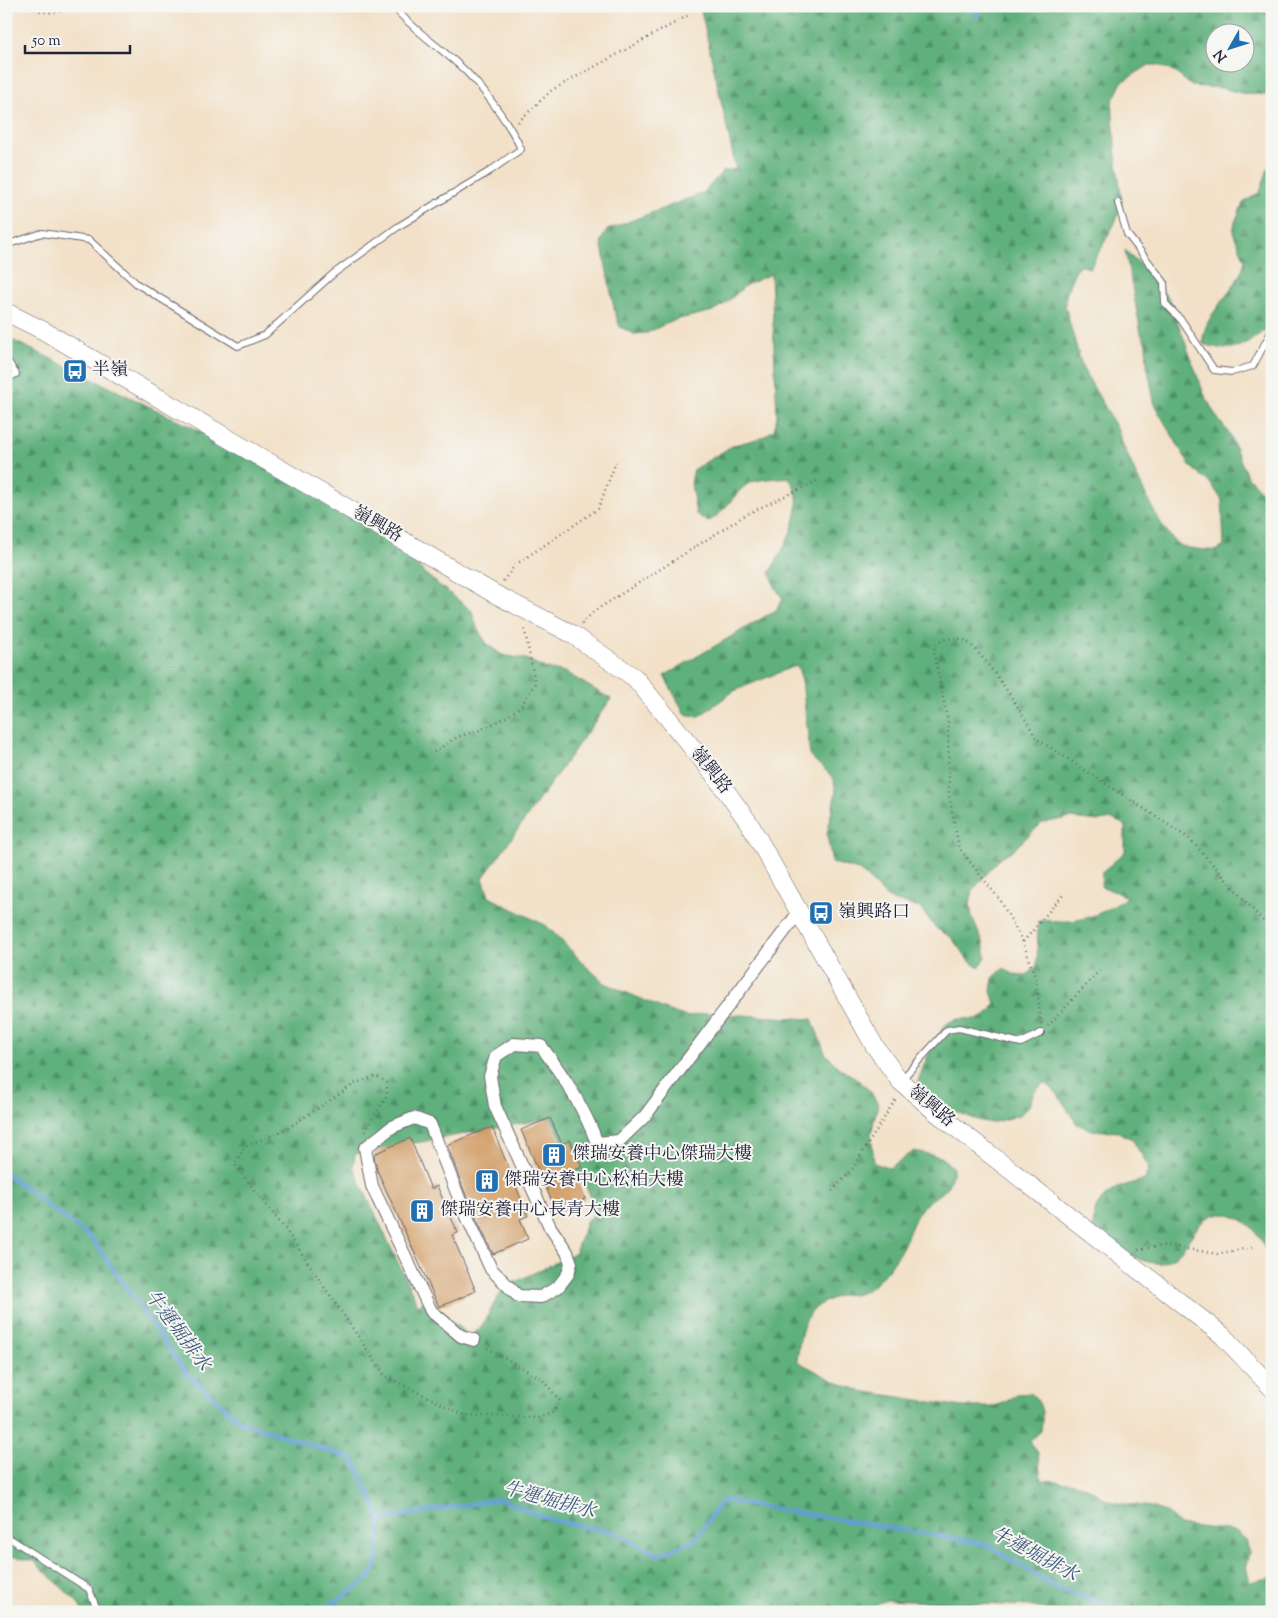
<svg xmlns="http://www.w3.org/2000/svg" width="1278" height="1618" font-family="'Sorts Mill Goudy','Noto Serif TC',serif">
  <defs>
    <pattern id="forest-firs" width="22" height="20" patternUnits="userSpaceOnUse" patternTransform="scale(1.25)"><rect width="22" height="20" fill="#5eb07c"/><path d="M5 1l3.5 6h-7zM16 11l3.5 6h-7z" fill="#4d8f67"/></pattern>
  </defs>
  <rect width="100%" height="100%" fill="#f6f6f2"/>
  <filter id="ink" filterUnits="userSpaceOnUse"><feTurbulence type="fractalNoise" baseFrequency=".02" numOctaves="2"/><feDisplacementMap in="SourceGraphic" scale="10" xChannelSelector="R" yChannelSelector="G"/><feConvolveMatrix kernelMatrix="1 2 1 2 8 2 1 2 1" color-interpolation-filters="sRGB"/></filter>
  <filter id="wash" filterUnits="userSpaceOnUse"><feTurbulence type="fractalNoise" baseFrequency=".0096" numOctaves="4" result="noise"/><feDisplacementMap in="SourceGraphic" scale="20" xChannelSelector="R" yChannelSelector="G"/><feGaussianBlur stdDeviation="1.12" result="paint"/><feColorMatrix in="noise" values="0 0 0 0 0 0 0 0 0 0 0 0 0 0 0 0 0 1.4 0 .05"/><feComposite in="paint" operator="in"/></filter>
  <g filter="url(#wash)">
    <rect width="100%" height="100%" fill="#f2e1c8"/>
    <path fill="url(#forest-firs)" stroke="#40695c" fill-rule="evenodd" d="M700 6H1272V95L1241 93 1222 88 1191 86 1175 72 1158 65H1149L1122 82 1112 102 1116 156 1122 202 1115 223 1090 268 1079 265C1072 275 1065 294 1065 306L1082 367 1118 430 1121 441C1133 465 1159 535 1182 546 1192 550 1206 549 1216 551L1224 546 1222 500 1212 485 1190 466 1155 406 1147 365 1146 344 1141 333 1125 250 1149 273 1170 301 1204 394 1216 416 1229 433 1247 476 1262 492 1272 496V1253H1267C1261 1237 1252 1223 1235 1217 1193 1200 1193 1258 1161 1263 1139 1265 1113 1244 1094 1234 1088 1198 1114 1186 1145 1180L1149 1167 1132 1139 1119 1132 1092 1130 1077 1124 1057 1093 1044 1083 1034 1092 1029 1106 1020 1115 991 1123 977 1120 937 1104 917 1085C920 1073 938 1029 948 1023 968 1011 979 1031 995 1004L991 991 993 978 1004 968 1013 974 1027 975 1037 966 1038 921C1051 919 1065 923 1077 920 1094 917 1113 908 1127 897L1101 886 1102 872 1125 852V825L1112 819 1099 821 1070 818 1042 823 1013 850 1001 857 973 890 970 904 972 918 983 942 986 957 979 968 968 960 951 937 937 929 920 908 889 899 859 870 832 863 827 834 836 791 833 777 810 756 802 680 797 665 734 691 698 717 685 714 664 676 776 610 783 599 775 587 770 572C782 552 803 515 796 492 795 487 791 482 789 477 776 479 762 478 750 483 735 490 727 512 708 522L696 514 691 483 694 469 734 445 761 438 774 430 777 416 771 274 746 285 725 304 713 311 671 321 647 333 634 334 620 327 615 313 601 241 607 230 703 193 723 171 736 169ZM1216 32H1246V62H1216Z
      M1272 157V324C1249 344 1234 355 1203 344 1201 313 1238 294 1245 260L1233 232 1235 222 1243 203 1260 192Z
      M6 337 297 478 378 531 391 547 411 557 424 573 472 611 477 628 487 644 502 655 526 659 545 668 565 672 611 699 483 878 489 897 547 926 587 967 605 983 666 1010 687 1017 706 1013 812 1019 825 1053 839 1068 856 1078 870 1091 878 1104 871 1134 874 1163 889 1168 914 1151 941 1157 953 1168C950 1195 937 1192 922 1208 915 1216 912 1226 908 1235 902 1249 894 1263 884 1274 878 1281 867 1293 857 1294 852 1295 847 1294 842 1295 804 1306 801 1326 797 1361L834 1381 861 1391 963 1407H991L1004 1403 1017 1394 1031 1393C1044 1406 1043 1414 1041 1431L1030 1441 1038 1453 1041 1480C1055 1481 1074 1481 1087 1487 1095 1491 1100 1498 1109 1501 1137 1509 1158 1499 1179 1525L1236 1531 1246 1540 1249 1552 1246 1566 1250 1582 1272 1577V1612H1059L1029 1606 887 1600 874 1605 877 1612H83L77 1602 34 1561 6 1555ZM551 1118 598 1211 587 1220 575 1253 503 1288 481 1327 470 1337 427 1299 418 1305 353 1167 355 1154Z"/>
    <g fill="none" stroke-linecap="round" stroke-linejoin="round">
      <path stroke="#629ed2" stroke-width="4.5" d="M976 6 977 16
        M6 1173 93 1240 187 1374 241 1422 353 1459 381 1519 500 1499 552 1520 616 1533 658 1555 695 1540 722 1500 986 1544 1058 1589 1131 1612
        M324 1612V1609L368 1579 376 1567 381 1519"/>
    </g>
    <g id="blocks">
      <path fill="#d29e68" d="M550 1118 562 1144 570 1140 582 1167 573 1171 585 1199 557 1213 521 1130Z
        M492 1127 528 1216 520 1219 528 1239 493 1254 469 1203 447 1145Z
        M410 1138 431 1189 437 1186 458 1233 452 1235 476 1291 439 1307 377 1170 374 1154Z"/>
    </g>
  </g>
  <g filter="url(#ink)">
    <use href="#blocks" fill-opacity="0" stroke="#6b656c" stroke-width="1"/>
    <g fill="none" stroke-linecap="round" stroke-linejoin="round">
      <defs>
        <path id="lane" d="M1118 203 1127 234 1164 282 1165 303 1182 321 1214 370 1232 372 1253 366 1272 330
          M6 245 42 233 89 240 137 284 238 346 265 335 333 274 399 226 490 171 521 149C510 124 480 83 459 65 437 45 412 29 393 6
          M6 358 16 374 6 379
          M901 1080 947 1030 959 1028 1021 1043 1041 1033
          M6 1536 89 1589 98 1612"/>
        <path id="street" d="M474 1340 461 1336 431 1311 372 1186 365 1148 392 1127 414 1118 430 1124 462 1206 491 1269 518 1296 541 1297 558 1287 568 1274 571 1263 567 1252 550 1227 495 1106 490 1076 496 1056 514 1044 541 1046C563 1075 585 1110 597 1143L619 1141 645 1116 799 912"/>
        <path id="secondary" d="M6 312 44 331 493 593 572 634 635 678 713 773 749 823 874 1045 900 1081 937 1113 1222 1335 1272 1388"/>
      </defs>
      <use href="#lane" stroke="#6b656c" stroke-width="8"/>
      <use href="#street" stroke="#6b656c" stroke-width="14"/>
      <use href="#secondary" stroke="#6b656c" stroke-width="19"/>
      <path stroke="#6b656c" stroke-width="2.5" stroke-dasharray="1 4" stroke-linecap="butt" d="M31 6C42 15 60 14 71 6
        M1238 6 1251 11 1272 14
        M518 122 552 90 691 14
        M503 581 515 565 598 509 616 462
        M582 624 593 612 747 514 819 480
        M434 752 457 737 480 730 507 717 522 705 535 683 524 626
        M1023 942 1063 895
        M1041 1024 1036 979 1023 942 1000 900 959 848 949 795 948 722 934 652 935 645C943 638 957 635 967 642 987 657 1024 715 1036 738L1190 839 1272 931
        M1048 1026 1101 969
        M366 1132V1128L387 1096V1083L376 1076 356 1083 288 1128 244 1147 235 1165 285 1229 385 1376 464 1415 538 1418 552 1413 560 1401 542 1379 484 1346
        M832 1191 852 1170 897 1097
        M1138 1250 1166 1245 1217 1254 1253 1247"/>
      <use href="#lane" stroke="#fff" stroke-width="6"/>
      <use href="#street" stroke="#fff" stroke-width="12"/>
      <use href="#secondary" stroke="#fff" stroke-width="18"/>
    </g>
  </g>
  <defs>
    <symbol id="bus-square" viewBox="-11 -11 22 22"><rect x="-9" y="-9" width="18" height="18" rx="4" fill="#1f6fb2" stroke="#f6f6f2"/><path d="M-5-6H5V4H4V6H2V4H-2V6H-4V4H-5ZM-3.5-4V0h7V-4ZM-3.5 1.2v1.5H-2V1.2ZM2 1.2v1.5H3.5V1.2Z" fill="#fff"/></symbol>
    <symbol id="building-square" viewBox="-11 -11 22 22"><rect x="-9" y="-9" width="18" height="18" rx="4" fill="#1f6fb2" stroke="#f6f6f2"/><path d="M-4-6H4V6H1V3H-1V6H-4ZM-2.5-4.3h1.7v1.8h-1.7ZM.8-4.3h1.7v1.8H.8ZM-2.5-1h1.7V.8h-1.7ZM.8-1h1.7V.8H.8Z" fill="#fff"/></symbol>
  </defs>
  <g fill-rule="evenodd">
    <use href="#bus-square" x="61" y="357" width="28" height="28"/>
    <use href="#bus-square" x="807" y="899" width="28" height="28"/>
    <use href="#building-square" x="540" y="1141" width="28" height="28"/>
    <use href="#building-square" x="473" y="1167" width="28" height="28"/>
    <use href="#building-square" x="408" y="1197" width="28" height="28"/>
  </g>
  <g text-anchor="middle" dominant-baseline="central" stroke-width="4" stroke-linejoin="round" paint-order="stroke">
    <g font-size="18" fill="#22223b" stroke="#f6f6f2" text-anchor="start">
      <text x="92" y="371">半嶺</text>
      <text x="838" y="913">嶺興路口</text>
      <text x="572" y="1155">傑瑞安養中心傑瑞大樓</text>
      <text x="504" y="1181">傑瑞安養中心松柏大樓</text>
      <text x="440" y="1211">傑瑞安養中心長青大樓</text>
    </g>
    <g font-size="18" fill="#22223b" stroke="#f6f6f2">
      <text transform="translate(377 525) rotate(30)">嶺興路</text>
      <text transform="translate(710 771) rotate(52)">嶺興路</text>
      <text transform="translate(931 1107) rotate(40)">嶺興路</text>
    </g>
    <g font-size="19" font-style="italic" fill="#3f5a7f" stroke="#f6f6f2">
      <text transform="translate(177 1331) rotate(53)">牛運堀排水</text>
      <text transform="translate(549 1501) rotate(15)">牛運堀排水</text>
      <text transform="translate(1034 1555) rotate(28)">牛運堀排水</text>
    </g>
  </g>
  <rect width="1278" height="1618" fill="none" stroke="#f6f6f2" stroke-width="25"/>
  <g transform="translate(1230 48) rotate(231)"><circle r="24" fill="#f6f6f2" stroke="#a1a1a9"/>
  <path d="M0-4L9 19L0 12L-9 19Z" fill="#1f6fb2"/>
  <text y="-8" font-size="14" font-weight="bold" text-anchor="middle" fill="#22223b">N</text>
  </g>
  <path d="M25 45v8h105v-8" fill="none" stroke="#22223b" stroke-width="2.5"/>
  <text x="32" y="45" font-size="15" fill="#22223b" stroke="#f6f6f2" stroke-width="4" paint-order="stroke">50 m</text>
</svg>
